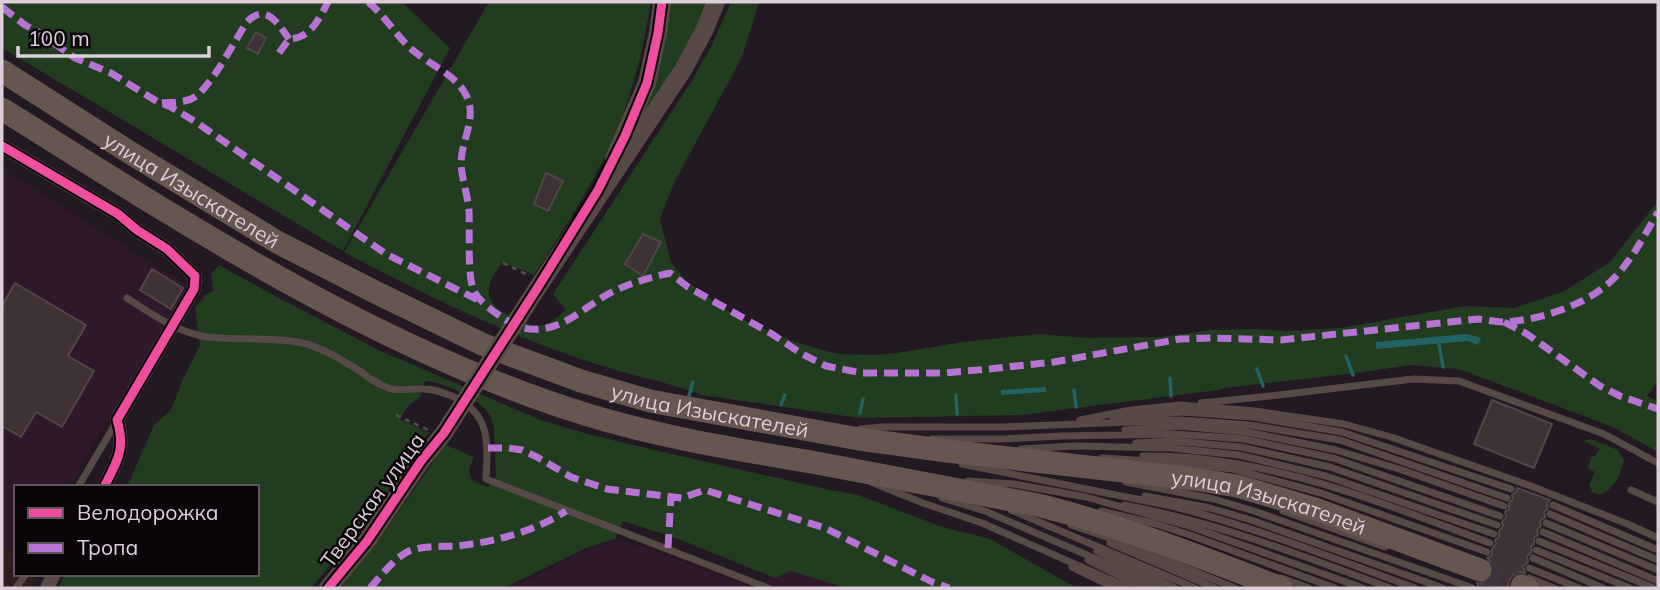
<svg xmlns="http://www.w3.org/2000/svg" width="1660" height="590" font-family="Mulish,sans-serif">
  <rect width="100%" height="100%" fill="#231922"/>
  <path fill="#2e192c" d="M2 168 187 286 69 487H16V553L2 548Z
    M618 540 652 550 755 588H511L592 547Z
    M783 566 843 588H757Z"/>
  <path fill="#2e1c1e" d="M2 548 16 553V574H38L30 588H2Z"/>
  <path fill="#223c1f" d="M2 2H402L450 48 343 251 2 48Z
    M489 2H651C645 37 638 72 626 106 605 166 569 222 534 275L503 262C481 288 484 305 515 318 525 322 532 327 542 325 552 323 559 316 566 310L553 294 691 82 712 45 731 2H759L742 57 674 183 660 219 671 262 686 281 735 316 792 341 829 352 842 354 874 355 897 353 963 342 1039 334 1087 338 1161 337 1210 330 1252 329 1289 331 1340 328 1465 306 1514 308 1563 292 1610 262 1658 201V375L1655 385 1647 396 1658 401V452L1613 427 1459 369 1411 365 1356 373 1225 388 1219 390 1021 415 859 418 702 395C668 382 633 376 599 365 536 345 475 318 416 289 392 277 368 265 344 252Z
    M667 2H711L636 139Z
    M219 265 273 295 381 351 543 421 595 436 685 457 826 489 858 495 945 528 990 539 1077 588H846L791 571 775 578 676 538 623 521 615 539 586 548 504 588H340L380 538 429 468 444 444 474 457 469 470 472 480 488 487 496 476 494 427C492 420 489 412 483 407 470 395 442 382 425 381L420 397 409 405 400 419 429 433 418 446 365 525 311 588H58L65 574H257V487H127L154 425 171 410 183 379 200 345 195 308 205 295 213 291 211 274Z
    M1591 439 1618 450 1624 460C1621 475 1614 489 1600 495L1593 493 1589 485 1595 472 1588 468 1592 456H1595L1600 449 1584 441Z"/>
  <path fill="#216364" d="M1467 334 1481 338 1478 345 1468 341 1376 349V342Z
    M1046 387V392L1001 395V390Z"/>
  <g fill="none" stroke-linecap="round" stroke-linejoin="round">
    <path stroke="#216364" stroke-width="3.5" d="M1439 345 1443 367
      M1346 356 1353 375
      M1257 369 1263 386
      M1170 378 1171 396
      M1074 390 1076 407
      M956 395 957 414
      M689 396 693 382
      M781 405 785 395
      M860 413 863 399"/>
  </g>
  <path fill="#3f3235" stroke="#514649" stroke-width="2" d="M256 32 266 38 258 54 247 48Z
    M546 173 563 181 548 211 534 204Z
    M643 234 661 242 643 276 625 264Z
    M152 269 183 288 171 309 140 290Z
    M15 283 86 325 68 356 94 371 62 427 36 412 21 437 2 426V306Z
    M1492 400 1552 424 1534 468 1474 444Z
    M1517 488 1550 500 1547 503 1548 508 1544 512 1545 517 1540 521 1541 526 1537 530 1538 535 1534 538V544L1531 547V553L1527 556 1528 562 1523 566 1525 573 1519 572 1513 575 1509 581 1508 588H1479L1477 583 1483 584 1488 581 1493 575 1494 567 1491 562 1487 558 1492 555V549L1496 544 1495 540 1499 537V531L1503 526 1502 522 1506 517 1505 512 1509 509V503L1513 499 1512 495 1516 492Z"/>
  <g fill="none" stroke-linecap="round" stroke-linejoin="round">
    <path stroke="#3f343e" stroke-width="23" stroke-dasharray="23 11" stroke-linecap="butt" d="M1480 570 1522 586"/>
    <path stroke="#584d4c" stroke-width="2.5" stroke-dasharray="5 5" stroke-linecap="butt" d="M503 263 528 275
      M396 415 428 430"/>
    <path stroke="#574a46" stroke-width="7" d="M127 298C152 314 176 332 207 337 239 341 271 336 303 343 323 348 342 360 360 371 370 379 380 386 392 389 402 391 414 388 424 389 435 389 444 393 454 397 491 414 488 444 486 479L768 588
      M1201 403 1270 396 1413 379 1459 381 1604 434 1658 463
      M1113 418 1182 412 1253 417 1342 432 1511 489
      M1080 420 1131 410 1180 405 1255 411 1344 424 1391 437 1531 486 1630 525 1658 538
      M860 429 882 427H1004L1180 420 1250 425 1340 440 1507 498
      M1125 430 1178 426 1247 432 1336 450 1402 470 1504 506
      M932 439H1002L1062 436 1175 434 1244 439 1333 458 1500 516
      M1136 443 1173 441 1241 447 1330 467 1497 525
      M1021 449 1074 446 1170 448 1239 455 1326 476 1494 534
      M1143 456C1264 454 1379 502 1490 543
      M1102 458 1165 462 1233 469 1321 493 1487 552
      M962 464 1176 507C1257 528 1336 559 1415 588
      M968 481 1014 484 1086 497 1189 526 1363 588
      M1126 482 1214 499 1254 511 1473 588
      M873 483 923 503 982 523 1129 588
      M78 487 117 421
      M1631 490 1658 502
      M1145 496 1210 508 1251 520 1443 588
      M942 498 985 511 1117 568 1159 588
      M1124 505C1216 522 1303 556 1390 588
      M1553 505 1658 550
      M1011 510 1195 588
      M1101 511 1156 524 1190 535 1335 588
      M1283 511 1385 547
      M1550 514 1658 560
      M1546 523 1658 570
      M1071 525 1127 544 1235 588
      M1543 532 1658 581
      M1539 541 1654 588
      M1110 543 1215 588
      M1536 550 1630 588
      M1097 551 1175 588
      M1533 558 1603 588
      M1088 560 1144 588
      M1072 567 1115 588
      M1529 568 1579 588
      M1281 578 1309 588
      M1529 578 1554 588
      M16 588 26 574"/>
    <path stroke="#574a46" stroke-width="14" d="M2 146 118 214 137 230 167 249 195 276 194 289 117 420C126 449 117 462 104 487
      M47 588 54 574"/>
    <path stroke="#574a46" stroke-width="18" d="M614 158 647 83 658 33 662 2
      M538 287 683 70 704 31 716 2
      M328 588 367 541 421 461 444 433"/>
    <g stroke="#665650" stroke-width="23">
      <path id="s1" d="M2 71 129 152 277 242 377 293 484 345 581 381 650 401 859 439 947 451 1194 479 1237 486 1315 509 1480 570"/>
      <path d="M2 109C186 224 376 349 585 414 659 437 735 449 811 462 887 476 963 491 1038 505 1122 526 1201 557 1281 588"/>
      <path d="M1522 586 1527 588"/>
    </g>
    <path stroke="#574a46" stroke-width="18" d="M444 433 538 287"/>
    <path stroke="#b673d3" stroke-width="7" stroke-dasharray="14 7" stroke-linecap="butt" d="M368 2C386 16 397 38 415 52 432 66 458 76 467 97 477 119 461 141 461 164 462 180 468 196 469 211 470 230 467 277 474 291 479 301 490 309 500 316 511 324 526 331 540 329 567 327 587 305 610 293 629 283 649 278 670 273L688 287 772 334 802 354 826 366 862 373H943L989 369 1054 362 1180 339 1212 338 1281 340 1478 319C1486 320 1496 322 1505 322 1539 320 1583 306 1609 283 1630 264 1644 236 1658 212
      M2 7 25 25 38 32 75 58 111 73 158 102 171 107 196 122 386 254 480 301
      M279 53 289 39C311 38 319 19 328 2
      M162 103C172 102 186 103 195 97 211 86 235 41 246 23 265 2 278 23 289 39
      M1504 322 1527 334 1600 386 1620 396 1658 409
      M488 448H508L522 450 537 457 571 477 607 489 682 498 705 490 825 528 932 582 949 588
      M668 548 671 496
      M370 588C382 575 393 559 409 551 425 545 442 547 458 546 497 541 533 532 566 511"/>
    <defs>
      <path id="cycleway" d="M2 146 118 214 137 230 167 249 195 276 194 289 117 420C126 449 117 462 104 487
        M328 588 367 541 421 461 444 433 538 287 598 190 625 136 647 83 658 33 662 2"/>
    </defs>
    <use href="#cycleway" stroke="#0b050a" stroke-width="13"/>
    <use href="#cycleway" stroke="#ef4d9e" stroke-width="9"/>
  </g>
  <g text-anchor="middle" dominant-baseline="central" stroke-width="5" stroke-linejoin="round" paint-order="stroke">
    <g font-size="21" fill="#dccfda" stroke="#0b050a">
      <text stroke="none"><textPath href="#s1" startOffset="224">улица Изыскателей</textPath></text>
      <text stroke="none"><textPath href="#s1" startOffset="791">улица Изыскателей</textPath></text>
      <text transform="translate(372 500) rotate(-54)">Тверская улица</text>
      <text stroke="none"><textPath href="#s1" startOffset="1358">улица Изыскателей</textPath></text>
    </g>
  </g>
  <rect width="1660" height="590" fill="none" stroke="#dccfda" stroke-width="7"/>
  <rect x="14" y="485" width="245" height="91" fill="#0b050a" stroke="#5f565d" stroke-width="2"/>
  <rect x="28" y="508" width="35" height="10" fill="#ef4d9e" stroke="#5f565d" stroke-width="2"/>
  <text x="77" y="520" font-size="21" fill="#dccfda">Велодорожка</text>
  <rect x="28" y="543" width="35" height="10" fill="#b673d3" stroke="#5f565d" stroke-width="2"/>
  <text x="77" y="555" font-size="21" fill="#dccfda">Тропа</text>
  <path d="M18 46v10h191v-10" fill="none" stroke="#dccfda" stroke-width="3.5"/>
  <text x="28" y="46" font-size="21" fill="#dccfda" stroke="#0b050a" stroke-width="5" paint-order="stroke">100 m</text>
</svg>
